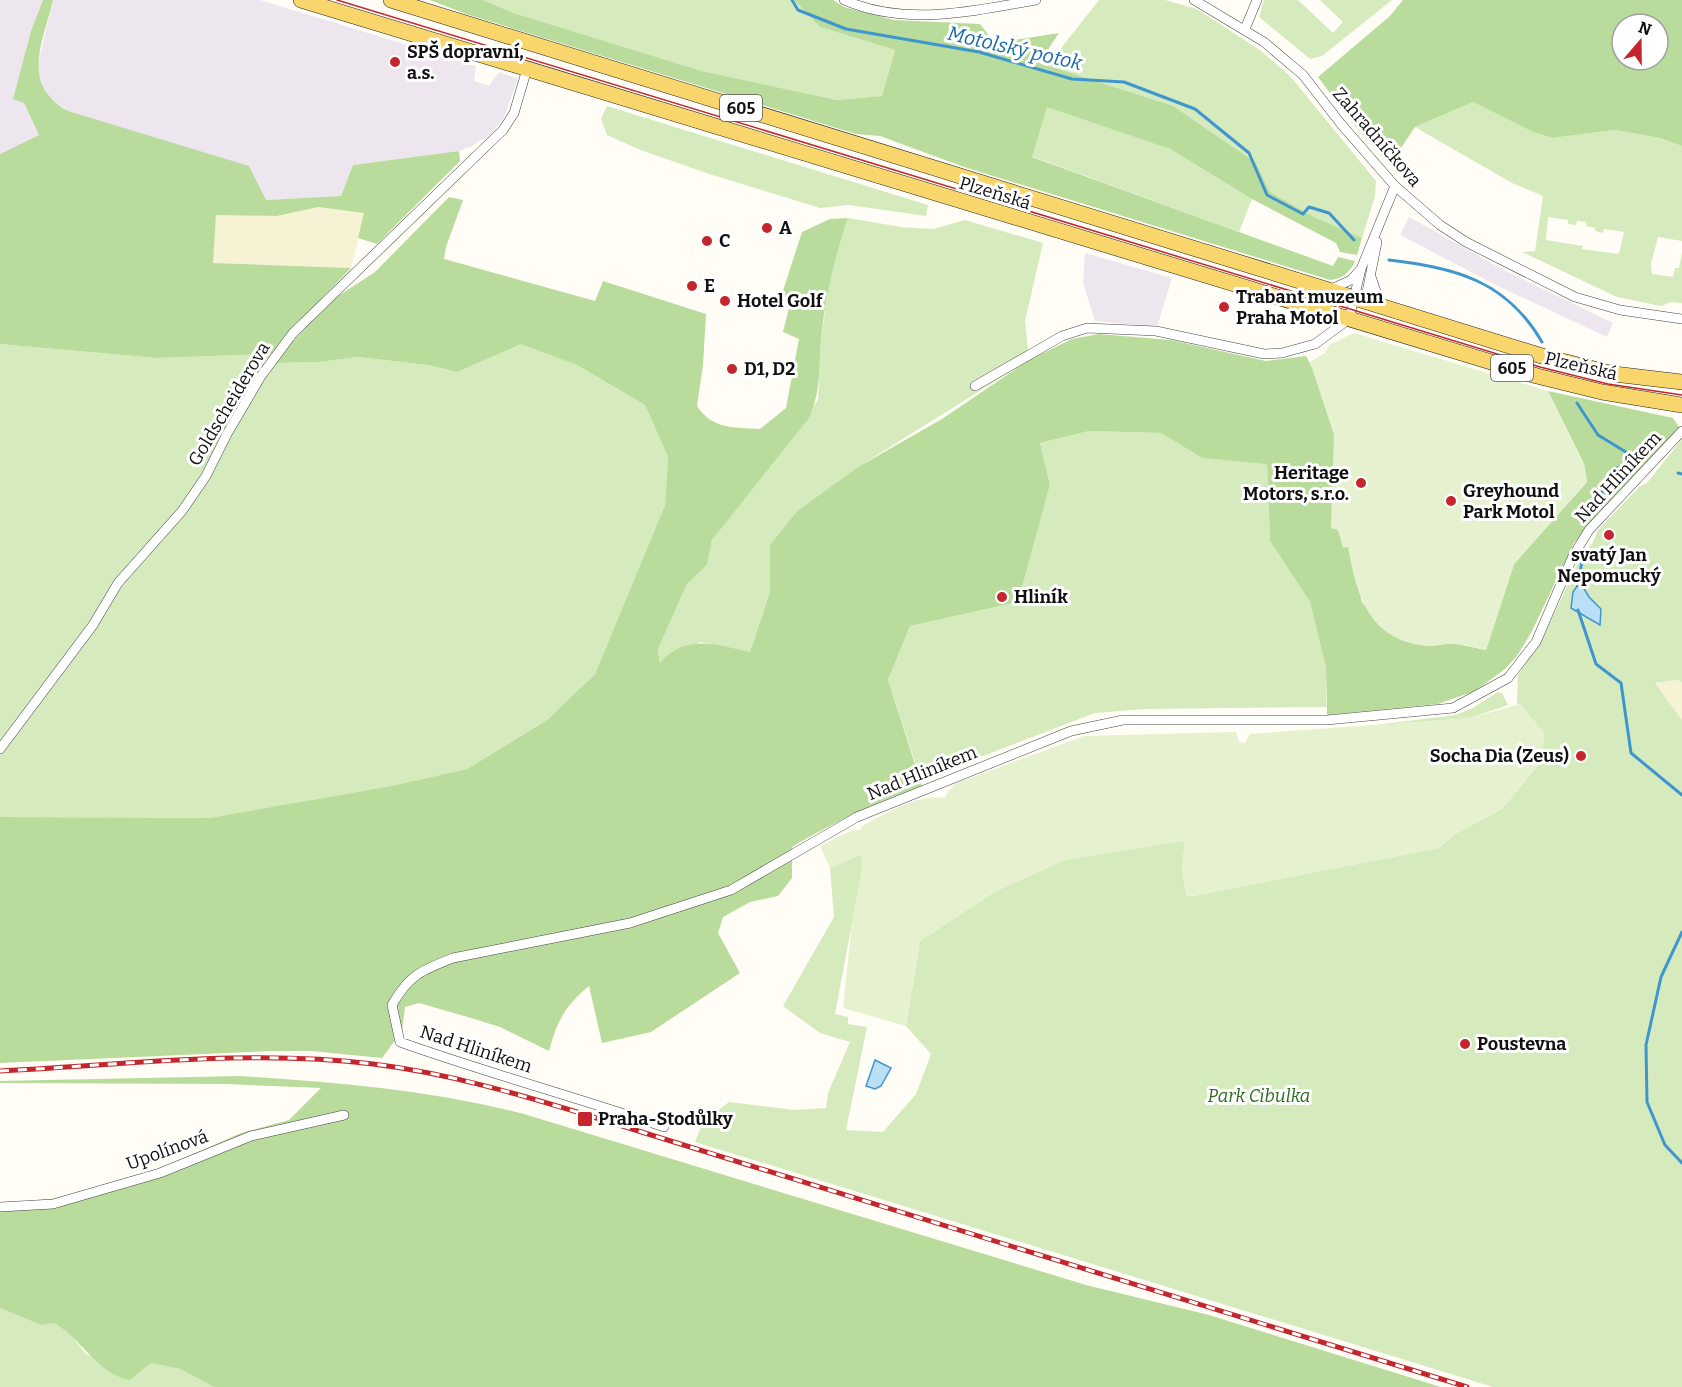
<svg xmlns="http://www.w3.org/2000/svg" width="1682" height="1387" font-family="Bitter,serif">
  <rect width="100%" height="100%" fill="#fffdf5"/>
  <path fill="#eee6ef" d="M0 0H43L31 31 13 99 24 103 39 135 0 154Z
    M53 0H260L476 66 474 81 489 86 499 72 518 79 504 117 491 134 472 146 459 151 353 165 341 196 266 200 68 111 46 95 39 73V60Z
    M1409 217 1504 270 1613 323 1607 337 1500 287 1400 235Z
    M1085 253 1172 278 1157 327 1095 321 1083 283Z"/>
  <path fill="#f6f3d4" d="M318 207 365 213 351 268 212 263 216 215 277 216Z
    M1676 680 1682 682V720L1655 683Z"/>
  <path fill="#d5ebbd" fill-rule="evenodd" d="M482 0H794L820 27 895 50 882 96 837 100 702 71 517 14Z
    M1099 0H1165L1197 9 1261 51 1290 76 1376 181 1375 196 1362 238 1315 218 1270 192 1256 163 1047 66Z
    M1264 0H1298L1333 33 1343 22 1320 0H1392L1322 56 1310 59 1259 17Z
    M1473 102 1531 131 1552 138 1615 130 1660 138 1682 146V241L1658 237 1651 264 1652 274 1673 277 1675 268H1679L1682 251V303L1671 302 1661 306 1617 297 1522 252 1535 251 1543 196 1512 183 1415 127ZM1548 217 1568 220V224L1576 225 1577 221 1586 222V226L1595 228V231L1603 233 1604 229 1624 232 1619 254 1582 249 1583 246 1546 240Z
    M607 106 928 205 926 216 849 205 820 208 709 174 638 149 607 135 601 119Z
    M1046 106 1170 149 1252 199 1239 232 1031 156Z
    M848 218 901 227 933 229 965 220 1043 243 1025 321 1029 360 858 467 797 511 770 545V592L750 652 700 642 660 664 658 649 687 584 707 565 712 540 818 400 821 340 831 268Z
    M521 343 577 365 645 405 668 457 665 505 595 674 547 720 467 769 391 786 209 818 0 817V344L156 358 272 354 273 363 319 362 358 357 428 365 457 372Z
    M1089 431 1161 433 1202 458 1267 463 1270 541 1310 602 1326 668V707L1145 709 1095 713 983 756H969L917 768 888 680 910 626 1018 602 1050 485 1040 443Z
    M1682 439V682L1676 680 1655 683 1682 720V1387H1493L695 1142 703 1122 729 1102 794 1110 826 1108 828 1093 850 1042 820 1033 783 1006 834 917 830 868 861 854 863 864 835 1014 848 1017V1024L867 1027 846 1130 883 1132 916 1094 931 1054 906 1026 920 941 994 892 1064 860 1175 841H1185L1182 869 1186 895 1192 896 1439 848 1455 834 1502 809 1543 759 1520 704H1517L1518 675 1544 636 1580 558 1592 544 1598 530 1639 487 1647 483Z
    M1498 692 1502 693 1508 705 1470 718 1367 726 1455 715 1471 709Z
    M0 1308 41 1325 54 1322 68 1331 85 1353 130 1380 151 1363 180 1369 214 1387H0Z"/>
  <path fill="#b9dc9c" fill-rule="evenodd" d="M43 0H53C43 43 20 84 68 111L249 166 266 200 341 196 353 165 459 151 460 161 377 244 358 238 364 213 318 207 277 216 216 215 213 263 351 268 291 331 272 354 156 358 0 344V154L39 135 24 103 13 99 31 31Z
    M430 0H482L517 14 702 71 837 100 882 96 895 50 820 27 794 0H833L844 7 894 20 980 24 995 43 1059 33 1039 63 1173 106 1256 163 1270 192 1316 218 1362 238 1357 255 1340 252 1336 243 1252 199 1170 149 1047 107 1032 157 1333 266 1338 257 1355 261C1350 272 1343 279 1330 280L964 167 880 136 856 134 466 14Z
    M1403 0H1682V146L1660 138 1615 130 1552 138 1531 131 1473 102 1415 127 1393 160 1384 159 1355 126 1318 77 1390 16ZM1622 24H1658V60H1622Z
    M449 197 463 200 446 247 444 259 595 301 603 281 706 314 703 365 697 406C713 430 733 427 760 429L786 408 799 339 783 332 789 308 779 303 802 232 830 219 848 218C834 258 825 298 821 340 819 368 821 392 809 418L712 540 707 565 687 584 658 649 660 663C686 633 716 645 750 652L770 592V545L797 511 858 467 942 419 1029 360 1072 339 1099 334 1171 340 1266 361 1306 356 1312 367 1334 434 1338 530 1348 546 1362 602 1382 627 1402 640 1428 646 1453 643 1486 650 1514 564 1587 482 1584 464 1548 391 1673 418 1679 427 1574 543 1531 633 1517 656 1505 669 1475 691 1438 704 1327 715 1326 668 1310 602 1270 541 1267 464 1202 458 1161 433 1089 431 1040 443 1050 485 1018 602 910 626 888 680 922 786C876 802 834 822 792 847V878L778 896 750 902 723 917 718 933 740 973 651 1032 602 1043 589 986C565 1006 557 1021 549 1051L500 1027 471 1018 419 1003 405 1007 402 1031 382 1058 311 1051H273L0 1063V817L209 818 391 786 467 769 547 720 595 674 665 505 668 457 645 405 577 365 521 344 457 372 428 365 358 357 319 362 273 363 329 302 375 272Z
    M240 1076C336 1082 431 1090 524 1114L1086 1285 1209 1315 1441 1387H214L180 1369 151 1363 130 1380C95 1373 83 1339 54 1323L41 1325 0 1308V1204L60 1198 157 1170 241 1133 289 1120 321 1088 226 1084 0 1083V1081Z"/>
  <path fill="#e6f2cf" d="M1354 333 1548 391 1584 465 1587 482 1514 564 1486 650C1475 648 1464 644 1454 644 1445 643 1436 647 1427 646 1368 640 1357 595 1348 547L1343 548 1338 530 1331 528 1334 434 1310 362 1325 353 1329 345Z
    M1520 704 1544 732 1543 759 1502 809 1455 834 1439 848 1192 896 1186 895 1182 869 1185 841 1064 860 994 892 920 941 906 1026 843 1008 852 922 863 864 861 854 830 868 820 846 851 831 860 830 862 826C886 814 918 793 944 798L954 784 1084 736 1233 732H1236L1239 742 1245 743 1250 734 1470 718Z"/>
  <path fill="#b9e0f7" stroke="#3f96cf" stroke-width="1.5" d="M1580 582 1589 597 1601 609 1600 625 1571 608 1573 592Z
    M875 1060 891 1068 881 1086 875 1089 866 1086Z"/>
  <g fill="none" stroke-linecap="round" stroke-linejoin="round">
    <path stroke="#3f96cf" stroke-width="3" d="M792 0 798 10 846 29 979 52 1072 79 1124 82 1195 109 1249 153 1267 195 1303 214 1309 207 1329 213 1354 240
      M1389 260C1455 268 1506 280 1542 342
      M1577 403 1598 435 1639 460
      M1678 473 1682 474
      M1588 518 1615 469 1639 460
      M1578 586 1583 554
      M1578 610 1596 664 1621 683 1631 753 1682 795
      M1682 932 1661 977 1646 1045 1647 1102 1665 1145 1682 1163"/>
    <defs>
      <path id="minor" d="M844 0C905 27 973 11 1036 0
        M1194 0 1264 42 1303 75 1341 124 1395 186 1440 225 1466 242 1575 297 1620 310 1682 319
        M1245 29 1257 0
        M1371 277 1381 306
        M1329 290 1351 280 1360 270
        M1358 301 1367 292 1377 242
        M975 386 1062 336 1087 328 1156 331 1264 354 1282 353 1315 344 1349 319 1361 269 1395 186
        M0 749 93 625 118 583 182 511 206 476 227 434 261 376 293 333 503 130 514 113 527 69
        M664 1127C576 1097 487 1073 400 1042L392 1005C409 975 422 970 453 958L630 923 731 890 857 817 1071 731 1123 720H1327L1453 708 1508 678 1536 642 1573 556 1589 530 1682 431
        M0 1207 53 1204 160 1173 251 1136 344 1115"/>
      <path id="primary" d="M301 0 1537 376 1602 392 1682 405
        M391 0 1542 356 1614 374 1682 382"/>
    </defs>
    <use href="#minor" stroke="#444" stroke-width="10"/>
    <use href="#primary" stroke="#222" stroke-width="16"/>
    <use href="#minor" stroke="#fff" stroke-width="9"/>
    <use href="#primary" stroke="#f9d66b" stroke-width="15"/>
    <path stroke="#c4262e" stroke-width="1.5" d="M337 0 1540 367 1608 384 1682 395"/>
    <defs>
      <path id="rail" d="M0 1071C123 1065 250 1049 373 1064 447 1073 518 1094 590 1116L1467 1387"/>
    </defs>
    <use href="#rail" stroke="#c4262e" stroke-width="5"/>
    <use href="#rail" stroke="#fff" stroke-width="3" stroke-dasharray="9" stroke-linecap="butt"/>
  </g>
  <g fill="#c4262e" stroke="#fff" stroke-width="2">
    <circle cx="395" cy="62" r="6"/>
    <circle cx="767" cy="228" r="6"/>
    <circle cx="707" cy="241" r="6"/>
    <circle cx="692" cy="286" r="6"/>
    <circle cx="725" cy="301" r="6"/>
    <circle cx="1224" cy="307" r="6"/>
    <circle cx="732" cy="369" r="6"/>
    <circle cx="1361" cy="483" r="6"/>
    <circle cx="1451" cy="501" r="6"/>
    <circle cx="1609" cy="535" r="6"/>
    <circle cx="1002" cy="597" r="6"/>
    <circle cx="1581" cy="756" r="6"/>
    <circle cx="1465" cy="1044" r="6"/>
    <rect x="577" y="1111" width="16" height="16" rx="3"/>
  </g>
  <g text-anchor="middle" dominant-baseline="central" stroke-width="6" stroke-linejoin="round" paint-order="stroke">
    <g fill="#fff" stroke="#585858" stroke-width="1.5">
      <rect x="720" y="95" width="42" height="26" rx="4.5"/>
      <rect x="1491" y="355" width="42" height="26" rx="4.5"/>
    </g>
    <g font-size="16" font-weight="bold" fill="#111">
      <text x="741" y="108">605</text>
      <text x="1512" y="368">605</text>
    </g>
    <g font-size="18" font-weight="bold" fill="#111" stroke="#fff" text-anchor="start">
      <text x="407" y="52">SPŠ dopravní,<tspan x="407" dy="21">a.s.</tspan></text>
      <text x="779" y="228">A</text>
      <text x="719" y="241">C</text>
      <text x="704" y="286">E</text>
      <text x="1236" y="297">Trabant muzeum<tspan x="1236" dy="21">Praha Motol</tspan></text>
      <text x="737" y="301">Hotel Golf</text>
      <text x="744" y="369">D1, D2</text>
      <text x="1349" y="473" text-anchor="end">Heritage<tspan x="1349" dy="21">Motors, s.r.o.</tspan></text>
      <text x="1463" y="491">Greyhound<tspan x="1463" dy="21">Park Motol</tspan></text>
      <text x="1609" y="555" text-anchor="middle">svatý Jan<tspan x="1609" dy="21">Nepomucký</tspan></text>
      <text x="1014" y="597">Hliník</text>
      <text x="1569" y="756" text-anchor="end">Socha Dia (Zeus)</text>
      <text x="1477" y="1044">Poustevna</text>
      <text x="598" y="1119">Praha-Stodůlky</text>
    </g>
    <g font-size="18" fill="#111" stroke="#fff">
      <text transform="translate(1377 137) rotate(49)">Zahradníčkova</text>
      <text transform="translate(995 193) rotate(17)">Plzeňská</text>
      <text transform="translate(1581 366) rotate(13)">Plzeňská</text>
      <text transform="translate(229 404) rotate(-59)">Goldscheiderova</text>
      <text transform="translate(1618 477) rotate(-47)">Nad Hliníkem</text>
      <text transform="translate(922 773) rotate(-22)">Nad Hliníkem</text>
      <text transform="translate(476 1049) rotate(18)">Nad Hliníkem</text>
      <text transform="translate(167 1150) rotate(-20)">Upolínová</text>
    </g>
    <g font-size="18" font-style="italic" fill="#2f6b1f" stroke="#fff">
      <text x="1259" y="1096">Park Cibulka</text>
    </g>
    <g font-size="20" font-style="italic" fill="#1768a6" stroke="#fff">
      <text transform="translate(1015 48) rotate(13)">Motolský potok</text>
    </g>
  </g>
  <g transform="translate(1640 42) rotate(20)"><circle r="28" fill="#ffffff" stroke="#a0a0a0" stroke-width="1.5"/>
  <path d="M0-4.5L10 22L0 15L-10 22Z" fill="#c4262e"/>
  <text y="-9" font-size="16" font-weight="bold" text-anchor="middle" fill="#111111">N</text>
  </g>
</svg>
